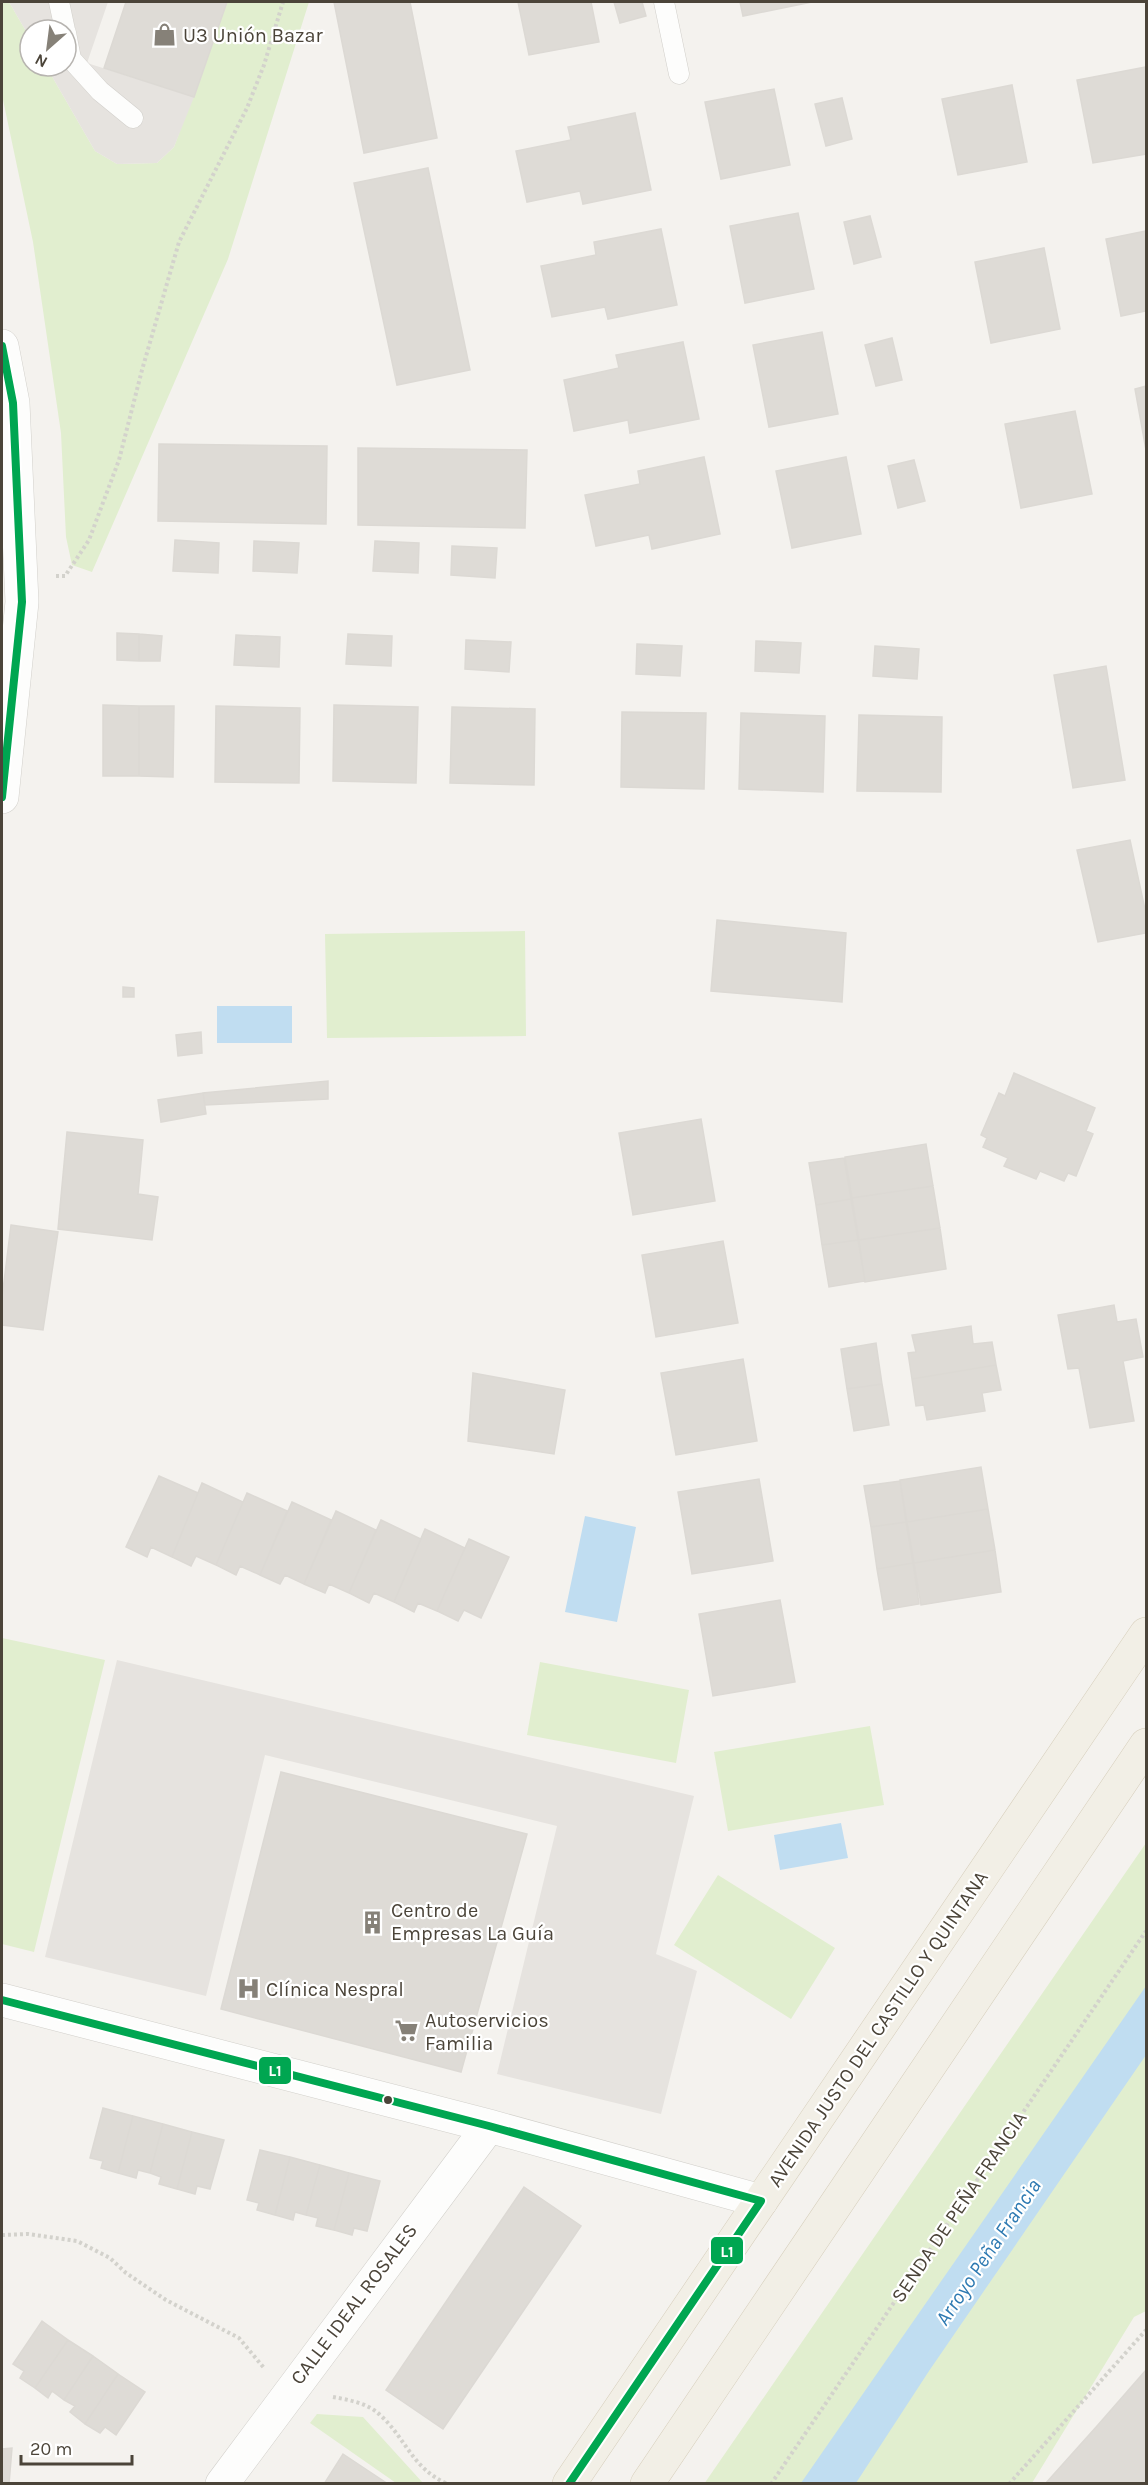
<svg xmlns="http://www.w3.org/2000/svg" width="1148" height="2485" font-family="Karla,sans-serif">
  <rect width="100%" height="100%" fill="#f4f2ee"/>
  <path fill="#e1eecf" d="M2 2H9L30 38V66H46L95 151 117 164 157 163 174 147 227 2H309L228 259 92 572 72 565 66 537 61 433 33 242 2 95Z
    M525 931 526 1036 327 1038 325 934Z
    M2 1638 105 1660 34 1952 2 1944Z
    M540 1662 689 1690 676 1763 527 1735Z
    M870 1726 884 1805 728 1831 714 1752Z
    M1146 1843V2311L1134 2317 1032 2483 704 2484Z
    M718 1875 835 1948 791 2019 674 1945Z
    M317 2414 363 2417 423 2483H396L310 2423Z"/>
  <path fill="#e6e3df" d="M9 2H108L87 63 194 97 174 147 157 163 117 164 95 151 46 66H66V30H30V38Z
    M117 1660 694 1796 656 1954 697 1971 661 2114 497 2074 557 1826 265 1755 206 1996 45 1957Z"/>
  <path fill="#c0ddf1" d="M217 1006H292V1043H217Z
    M585 1516 636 1527 617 1622 565 1612Z
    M841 1823 848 1858 780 1870 774 1835Z
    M1146 1986V2055L929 2371 856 2483H801Z"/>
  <path fill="#dedbd6" stroke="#dcd9d4" stroke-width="1.5" d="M126 2H227L194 97 104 68Z
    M334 2H410L437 138 364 153Z
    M518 2H591L599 42 529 55Z
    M614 2H642L646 16 620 23Z
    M740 2H812L743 16Z
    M1146 67V154L1093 163 1077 80Z
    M1012 85 1027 162 958 175 942 99Z
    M774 89 790 165 721 179 705 102Z
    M842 98 852 139 826 146 815 104Z
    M635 113 651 190 583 204 580 191 527 202 516 151 571 140 568 127Z
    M428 168 470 370 397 385 354 183Z
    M798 213 814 289 745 303 730 226Z
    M870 216 881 257 854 264 844 222Z
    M661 229 677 305 608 319 605 307 552 317 541 266 596 255 594 242Z
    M1146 231V311L1121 316 1106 239Z
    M1044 248 1060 329 991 343 975 262Z
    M822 332 838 414 769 427 753 345Z
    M892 338 902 380 876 386 865 345Z
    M683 342 699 419 630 433 628 420 574 431 564 380 619 368 616 355Z
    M1146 386V450L1135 389Z
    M1075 411 1092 494 1021 508 1005 424Z
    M159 444 327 446 326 524 158 521Z
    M358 448 527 450 525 528 358 525Z
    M704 457 720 534 652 549 649 535 596 546 585 495 640 484 638 471Z
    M846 457 861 534 792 548 776 471Z
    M914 460 925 501 898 508 888 466Z
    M175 540 219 543 218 573 173 571Z
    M254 541 299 543 297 573 253 571Z
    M375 541 419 543 418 573 373 571Z
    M452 546 497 548 495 578 451 575Z
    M117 633 139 634V661L117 660Z
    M139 634 162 636 160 661H139Z
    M348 634 392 636 391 666 346 664Z
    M236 635 280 637 279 667 234 665Z
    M466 640 511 642 509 672 465 669Z
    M756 641 801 643 799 673 755 671Z
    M637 644 682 646 680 676 636 674Z
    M875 646 919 649 917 679 873 676Z
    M1106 666 1125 780 1073 788 1054 675Z
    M103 705 139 706V776H103Z
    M334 705 418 707 416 783 333 781Z
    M139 706H174L173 777 139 776Z
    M216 706 300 708 299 783 215 782Z
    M452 707 535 709 534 785 450 783Z
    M622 712 706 713 704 789 621 787Z
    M741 713 825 716 823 792 739 789Z
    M859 715 942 717 941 792 857 791Z
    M1130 840 1146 914V933L1098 942 1077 850Z
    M717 920 846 933 842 1002 711 991Z
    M123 987 134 988V997H123Z
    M201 1032 202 1053 178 1056 176 1035Z
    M1014 1073 1095 1108 1086 1131 1093 1134 1076 1176 1068 1173 1064 1181 1040 1171 1036 1179 1004 1166 1008 1158 983 1147 987 1138 981 1135 999 1093 1005 1096Z
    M328 1081V1099L205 1105 203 1093Z
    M203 1093 206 1114 161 1122 158 1100Z
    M701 1119 715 1201 633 1215 619 1133Z
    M67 1132 143 1140 138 1194 158 1197 152 1240 58 1229Z
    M926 1144 933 1186 852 1198 845 1157Z
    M844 1158 851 1199 816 1205 809 1163Z
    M933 1186 940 1228 859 1240 852 1198Z
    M851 1199 858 1240 822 1245 816 1205Z
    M11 1225 58 1232 43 1330 2 1325V1298Z
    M940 1228 946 1269 865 1282 859 1240Z
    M858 1240 865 1281 829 1287 822 1245Z
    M723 1241 738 1323 656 1337 642 1255Z
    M1114 1305 1117 1322 1136 1319 1143 1357 1123 1361 1134 1421 1090 1428 1079 1368 1068 1369 1058 1315Z
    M971 1326 973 1344 992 1342 996 1365 912 1379 908 1353 916 1352 912 1335Z
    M876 1343 882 1384 847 1389 841 1349Z
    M743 1359 757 1441 676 1455 661 1373Z
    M996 1365 1001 1390 982 1393 985 1411 927 1420 924 1405 916 1406 912 1379Z
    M473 1373 565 1390 554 1454 468 1441Z
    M882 1384 889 1425 854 1431 847 1389Z
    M981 1467 988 1509 907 1522 900 1480Z
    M159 1476 198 1493 172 1557 151 1547 147 1557 126 1547Z
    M759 1479 773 1561 692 1574 678 1492Z
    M900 1481 906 1522 871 1527 864 1486Z
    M202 1483 243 1502 216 1565 196 1556 191 1566 172 1557Z
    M247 1493 287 1511 260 1575 240 1566 236 1575 216 1565Z
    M292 1502 331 1520 304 1584 285 1575 280 1584 260 1575Z
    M988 1509 995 1550 914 1563 907 1522Z
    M336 1511 376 1530 349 1593 329 1584 325 1593 304 1584Z
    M381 1520 421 1539 394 1602 374 1593 369 1603 349 1593Z
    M906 1522 913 1563 877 1569 871 1527Z
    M425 1529 465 1548 437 1611 418 1603 414 1612 394 1602Z
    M469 1539 509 1557 481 1618 464 1610 458 1621 437 1611Z
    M995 1550 1001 1592 921 1605 914 1563Z
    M913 1563 919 1604 884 1610 877 1569Z
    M780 1600 795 1682 713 1696 699 1614Z
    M281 1772 527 1834 461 2072 221 2009Z
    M103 2108 133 2116 118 2173 101 2168 103 2161 90 2158Z
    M133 2116 163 2124 150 2173 138 2170 136 2178 118 2173Z
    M163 2124 192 2132 177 2189 159 2184 161 2177 150 2173Z
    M192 2132 224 2140 210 2189 197 2186 195 2194 177 2189Z
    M260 2150 290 2157 275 2215 257 2210 259 2203 247 2200Z
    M290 2157 320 2165 306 2215 295 2212 293 2220 275 2215Z
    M320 2165 349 2173 334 2230 316 2226 318 2218 306 2215Z
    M349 2173 380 2181 367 2231 354 2228 352 2235 334 2230Z
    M524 2187 581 2226 443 2429 386 2390Z
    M42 2321 68 2340 35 2388 20 2378 24 2371 13 2364Z
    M68 2340 93 2356 64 2400 52 2391 48 2398 35 2388Z
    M93 2356 118 2374 85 2424 70 2412 75 2406 64 2400Z
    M1146 2370V2484H1045L1097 2426Z
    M118 2374 145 2392 116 2435 105 2427 100 2433 85 2424Z
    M12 2448 9 2484H2V2449Z
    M343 2454 388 2484H324Z"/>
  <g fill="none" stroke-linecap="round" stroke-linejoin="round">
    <defs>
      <path id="service" d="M59 2 65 30
        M664 2 679 74
        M66 33 71 59 100 91 133 118"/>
      <path id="minor" d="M2 346 13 403 22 602 2 797
        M2 2000 489 2126 761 2201
        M222 2484 489 2126"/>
      <path id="primary" d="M569 2484 1146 1634
        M647 2484 1146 1745"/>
    </defs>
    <use href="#service" stroke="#d2d0cb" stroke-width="21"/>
    <use href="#minor" stroke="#d2d0cb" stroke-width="34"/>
    <use href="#primary" stroke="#d6cebb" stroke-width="34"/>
    <path stroke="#d3d2cc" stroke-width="4" stroke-dasharray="3 3" stroke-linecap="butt" d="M56 576H65L89 540 119 460 142 370 179 242 247 108 264 65 283 2
      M2 2235 28 2234 77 2241 110 2258 126 2273 166 2300 239 2338 264 2368
      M333 2397C349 2400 368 2403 380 2415 406 2438 412 2469 448 2484
      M771 2484 1146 1931
      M1009 2484 1146 2330"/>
    <use href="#service" stroke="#fdfdfc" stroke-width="20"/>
    <use href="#minor" stroke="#fdfdfc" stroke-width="33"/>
    <use href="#primary" stroke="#f2efe6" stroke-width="33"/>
    <defs>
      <path id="bus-1" d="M2 346 13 403 22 602 2 797
        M2 2000 489 2126 761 2201 569 2484"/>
    </defs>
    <use href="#bus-1" stroke="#fff" stroke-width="12"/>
    <use href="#bus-1" stroke="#00a651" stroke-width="8"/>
  </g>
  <defs>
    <symbol id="shop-bare" viewBox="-9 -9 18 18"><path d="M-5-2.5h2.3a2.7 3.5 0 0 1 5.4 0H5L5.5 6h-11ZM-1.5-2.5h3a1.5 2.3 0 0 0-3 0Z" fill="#868178" stroke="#fff" stroke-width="2.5" paint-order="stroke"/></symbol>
    <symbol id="building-bare" viewBox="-9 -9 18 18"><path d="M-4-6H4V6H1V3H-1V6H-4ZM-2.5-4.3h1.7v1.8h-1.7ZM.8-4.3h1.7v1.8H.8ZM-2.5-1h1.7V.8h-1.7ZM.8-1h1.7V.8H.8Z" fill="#868178" stroke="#fff" stroke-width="2.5" paint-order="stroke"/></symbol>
    <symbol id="hospital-bare" viewBox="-9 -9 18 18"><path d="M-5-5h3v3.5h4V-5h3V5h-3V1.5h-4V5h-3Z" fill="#868178" stroke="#fff" stroke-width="2.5" paint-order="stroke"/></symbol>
    <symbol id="supermarket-bare" viewBox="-9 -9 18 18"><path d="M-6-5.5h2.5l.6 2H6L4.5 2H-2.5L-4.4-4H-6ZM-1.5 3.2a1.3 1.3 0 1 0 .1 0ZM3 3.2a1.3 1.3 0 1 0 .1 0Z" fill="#868178" stroke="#fff" stroke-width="2.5" paint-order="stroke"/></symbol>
  </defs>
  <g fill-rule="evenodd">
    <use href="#shop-bare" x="148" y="18" width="33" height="33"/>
    <use href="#building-bare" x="356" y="1906" width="33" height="33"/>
    <use href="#hospital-bare" x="232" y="1972" width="33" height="33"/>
    <use href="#supermarket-bare" x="390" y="2014" width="33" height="33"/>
  </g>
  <circle fill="#4b4439" stroke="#fff" stroke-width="2" cx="388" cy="2100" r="5"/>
  <g text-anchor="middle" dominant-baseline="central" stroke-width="4.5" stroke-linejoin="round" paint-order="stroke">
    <g font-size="20" fill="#4b4439" stroke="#fff" text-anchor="start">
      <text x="183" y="35">U3 Unión Bazar</text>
      <text x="391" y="1910">Centro de<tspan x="391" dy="23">Empresas La Guía</tspan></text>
      <text x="266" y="1989">Clínica Nespral</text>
      <text x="425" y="2020">Autoservicios<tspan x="425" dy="23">Familia</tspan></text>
    </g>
    <g font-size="20" fill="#4b4439" stroke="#fff">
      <text transform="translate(878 2029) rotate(-56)">AVENIDA JUSTO DEL CASTILLO Y QUINTANA</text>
      <text transform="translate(959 2207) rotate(-56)">SENDA DE PEÑA FRANCIA</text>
      <text transform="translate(354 2304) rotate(-53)">CALLE IDEAL ROSALES</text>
    </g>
    <g font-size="21" font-style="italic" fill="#2e7ab2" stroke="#fff">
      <text transform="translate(988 2252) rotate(-56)">Arroyo Peña Francia</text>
    </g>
  </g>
  <g stroke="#fff" stroke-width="2">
    <rect x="258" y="2056" width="34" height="29" rx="6" fill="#00a651"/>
    <rect x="710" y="2236" width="34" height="29" rx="6" fill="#00a651"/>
  </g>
  <g font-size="16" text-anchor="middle" font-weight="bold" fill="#fff">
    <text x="275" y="2076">L1</text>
    <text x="727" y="2257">L1</text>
  </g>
  <rect width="1148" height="2485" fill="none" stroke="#4b4439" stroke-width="6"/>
  <g transform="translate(48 48) rotate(208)"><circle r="28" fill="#ffffff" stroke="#b7b4b0" stroke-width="1.5"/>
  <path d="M0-4.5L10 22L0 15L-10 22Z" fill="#868178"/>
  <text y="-9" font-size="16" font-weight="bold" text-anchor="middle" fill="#4b4439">N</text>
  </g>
  <path d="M21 2455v9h111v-9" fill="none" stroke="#4b4439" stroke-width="3"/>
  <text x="30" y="2455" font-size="18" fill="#4b4439" stroke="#ffffff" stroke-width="4.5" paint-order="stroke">20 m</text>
</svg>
